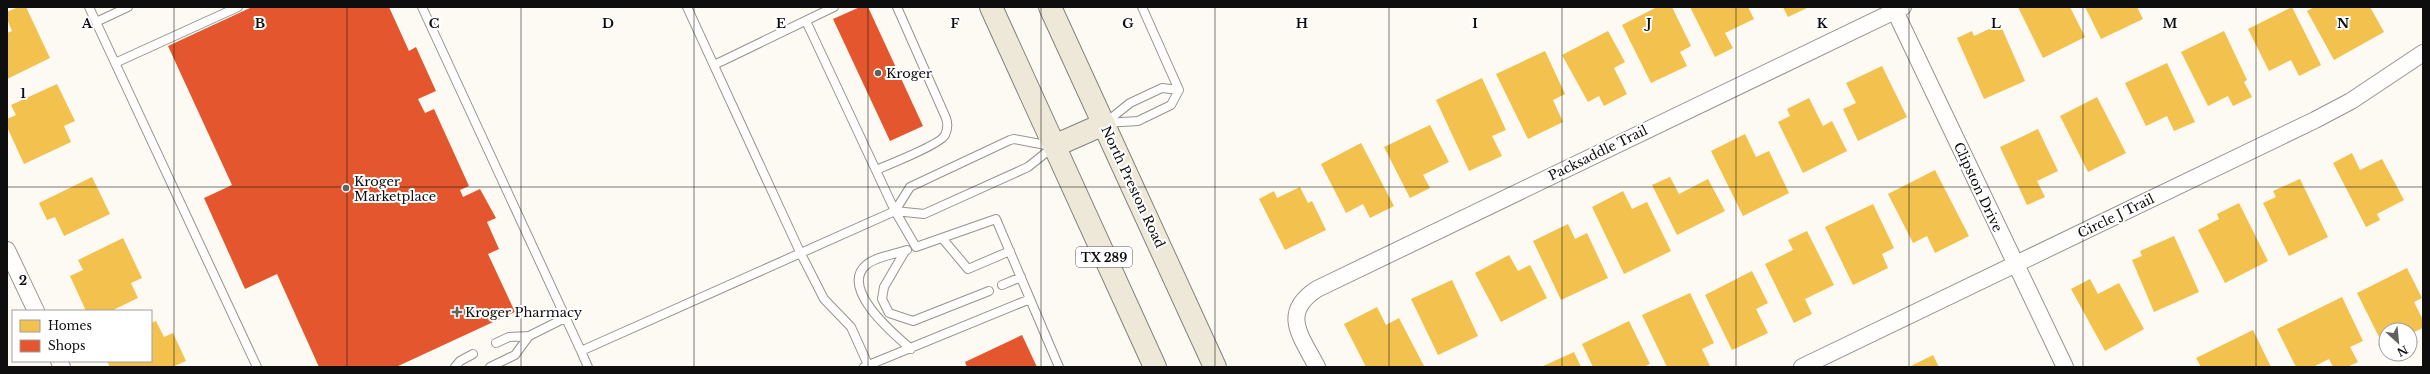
<svg xmlns="http://www.w3.org/2000/svg" width="2430" height="374" font-family="'Libre Baskerville',serif">
  <rect width="100%" height="100%" fill="#fcfaf2"/>
  <path fill="#f2c14e" d="M18 7H26L50 58 7 79V33L12 31 7 19V12Z
    M1657 7H1672L1691 46 1680 52 1687 66 1651 83 1622 25Z
    M1690 7H1748L1754 19 1725 33 1733 48 1715 57Z
    M1783 7H1809L1788 17Z
    M2018 7H2070L2085 37 2043 58Z
    M2085 7H2137L2143 19 2101 39Z
    M2292 7 2321 65 2299 76 2291 60 2269 71 2248 29Z
    M2314 7H2370L2384 32 2334 60 2307 11Z
    M2000 24 2025 81 1984 99 1957 38 1972 31 1974 36Z
    M1608 31 1625 62 1614 68 1627 94 1604 106 1599 96 1588 102 1562 55Z
    M2224 31 2247 80 2244 82 2252 97 2233 106 2228 96 2208 106 2181 52Z
    M1545 51 1565 94 1553 100 1563 122 1528 139 1496 74Z
    M2167 63 2195 122 2174 131 2167 116 2146 126 2125 83Z
    M1882 66 1907 117 1858 141 1843 109 1856 103 1846 83Z
    M1482 78 1506 130 1492 136 1502 156 1469 171 1436 100Z
    M57 84 75 121 64 126 71 142 24 164 7 127V119L16 115 11 105Z
    M2097 97 2126 153 2088 172 2060 116Z
    M1809 98 1823 126 1832 121 1847 151 1803 173 1778 122 1790 116 1787 109Z
    M1430 125 1449 162 1423 175 1430 188 1410 198 1384 147Z
    M2038 129 2058 171 2037 181 2045 197 2027 205 2000 147Z
    M1745 134 1756 157 1769 151 1789 193 1743 216 1711 151Z
    M1361 143 1394 206 1370 218 1363 204 1346 213 1321 164Z
    M2352 153 2360 170 2382 159 2404 200 2377 214 2380 220 2366 227 2333 163Z
    M1935 170 1969 236 1935 253 1927 236 1913 243 1888 194Z
    M92 177 110 214 64 236 55 217 47 220 39 203Z
    M1670 177 1679 194 1708 179 1725 211 1677 235 1652 185Z
    M2300 179 2328 237 2289 256 2263 203 2276 197 2273 191Z
    M1300 187 1308 203 1312 201 1326 230 1285 250 1259 199 1274 191 1277 198Z
    M1623 191 1632 209 1647 202 1671 251 1624 274 1592 207Z
    M2239 203 2268 261 2225 283 2198 230 2219 219 2217 214Z
    M1873 204 1894 248 1882 254 1888 268 1853 285 1825 227Z
    M1568 224 1575 239 1587 233 1608 278 1561 300 1533 241Z
    M1807 231 1834 285 1805 299 1812 314 1794 323 1765 264 1793 250 1788 240Z
    M2174 236 2199 292 2154 312 2132 260 2142 256 2140 251Z
    M123 238 142 278 131 283 138 298 111 311H86L70 276 83 270 78 260Z
    M1509 255 1518 271 1530 265 1547 298 1501 322 1475 273Z
    M2407 268 2422 298 2414 302 2423 320V328L2410 334V330H2386V347H2384L2357 293Z
    M1752 271 1768 303 1756 309 1768 333 1732 350 1705 295Z
    M2090 279 2098 294 2119 283 2144 329 2105 351 2071 289Z
    M1452 280 1478 336 1438 355 1411 299Z
    M1690 293 1714 343 1702 349 1710 366 1667 367 1642 315Z
    M2342 297 2363 341 2350 347 2358 362 2347 367H2333L2329 359 2313 367H2296L2277 329Z
    M1377 307 1386 325 1399 318 1424 366 1366 367 1344 324Z
    M156 321 164 337 173 333 186 361 172 367H110L107 361H151V323Z
    M1629 321 1650 364 1643 367H1593L1582 344Z
    M2253 330 2271 367H2201L2196 358Z
    M1574 352 1581 367H1541Z
    M1933 355 1939 367H1912L1911 366Z"/>
  <path fill="#e4572e" d="M252 7H389L409 51 416 47 436 91 418 99 425 113 434 109 469 186 460 190 463 197 480 189 496 218 487 222 499 249 488 254 515 312 396 367H319L277 274 245 289 204 198 232 185 168 46Z
    M860 7H868L923 126 890 141 833 19Z
    M1022 335 1037 367H967L965 362Z"/>
  <g fill="none" stroke-linecap="round" stroke-linejoin="round">
    <defs>
      <path id="service" d="M89 7 257 367
        M422 7 581 351
        M687 7 800 252 824 299 851 327 869 367
        M1142 7 1179 90
        M806 21 895 211 916 247 996 219 1030 299
        M96 22 128 7
        M115 63 238 7
        M714 65 834 7
        M1105 123 1138 121 1171 105 1179 90
        M1105 123 1130 103 1162 88 1179 90
        M876 170C888 165 941 144 945 135 948 129 948 124 946 118L897 7
        M895 211 910 187 1010 140 1014 139 1051 146
        M942 238 968 269 1010 251
        M907 250C895 254 875 257 866 265 839 289 895 335 911 349
        M905 251 884 287 882 299 889 313 913 321 989 291
        M1002 285 1021 277
        M496 343 509 337 529 336
        M455 367 460 361 473 354
        M490 367 515 355 529 336 565 318
        M588 367 581 351 895 211 924 214 1028 167 1053 147
        M864 367 1030 299 1059 367"/>
      <path id="minor" d="M1893 7 2065 367
        M7 250 36 311
        M59 361 62 367
        M1317 367C1301 336 1280 313 1317 289L1903 7
        M1802 367 2315 120 2351 101 2423 53"/>
      <path id="primary" d="M991 7 1155 367
        M1050 7 1215 367
        M1054 146 1104 124"/>
    </defs>
    <use href="#service" stroke="#959491" stroke-width="10"/>
    <use href="#minor" stroke="#959491" stroke-width="18"/>
    <use href="#primary" stroke="#82827e" stroke-width="24"/>
    <use href="#service" stroke="#fffefd" stroke-width="8"/>
    <use href="#minor" stroke="#fffefd" stroke-width="16"/>
    <use href="#primary" stroke="#ede8d8" stroke-width="22"/>
  </g>
  <path fill="none" stroke="#0e0e0e" stroke-width="1" stroke-opacity="0.55" d="M174 7V367M347 7V367M521 7V367M694 7V367M868 7V367M1041 7V367M1215 7V367M1389 7V367M1562 7V367M1736 7V367M1909 7V367M2083 7V367M2256 7V367M7 187H2423"/>
  <g fill="#61615e" stroke="#fff" stroke-width="1.5">
    <circle cx="878" cy="73" r="4"/>
    <circle cx="346" cy="188" r="4"/>
    <path d="M455 306h4v4h4v4h-4v4h-4v-4h-4v-4h4z"/>
  </g>
  <g text-anchor="middle" dominant-baseline="central" stroke-width="4" stroke-linejoin="round" paint-order="stroke">
    <rect fill="#fff" stroke="#565656" stroke-width="1" x="1076" y="247" width="56" height="20" rx="3"/>
    <g font-size="12" font-weight="bold" fill="#0e0e0e">
      <text x="1104" y="257">TX 289</text>
    </g>
    <g font-size="13" fill="#0e0e0e" stroke="#fff" text-anchor="start">
      <text x="886" y="73">Kroger</text>
      <text x="354" y="181">Kroger<tspan x="354" dy="15">Marketplace</tspan></text>
      <text x="465" y="312">Kroger Pharmacy</text>
    </g>
    <g font-size="13" fill="#0e0e0e" stroke="#fff">
      <text transform="translate(1598 153) rotate(-26)">Packsaddle Trail</text>
      <text transform="translate(1133 187) rotate(65)">North Preston Road</text>
      <text transform="translate(1978 187) rotate(65)">Clipston Drive</text>
      <text transform="translate(2116 216) rotate(-26)">Circle J Trail</text>
    </g>
  </g>
  <g font-size="13" text-anchor="middle" font-weight="bold" fill="#0e0e0e" stroke="#fff" stroke-width="4" stroke-linejoin="round" paint-order="stroke">
    <text x="87" y="28">A</text>
    <text x="260" y="28">B</text>
    <text x="434" y="28">C</text>
    <text x="608" y="28">D</text>
    <text x="781" y="28">E</text>
    <text x="955" y="28">F</text>
    <text x="1128" y="28">G</text>
    <text x="1302" y="28">H</text>
    <text x="1475" y="28">I</text>
    <text x="1649" y="28">J</text>
    <text x="1822" y="28">K</text>
    <text x="1996" y="28">L</text>
    <text x="2170" y="28">M</text>
    <text x="2343" y="28">N</text>
    <text x="23" y="98">1</text>
    <text x="23" y="285">2</text>
  </g>
  <rect width="2430" height="374" fill="none" stroke="#0e0e0e" stroke-width="16"/>
  <rect x="12" y="310" width="140" height="52" fill="#ffffff" stroke="#9f9f9f"/>
  <rect x="20" y="320" width="20" height="12" fill="#f2c14e" stroke="#9f9f9f"/>
  <text x="48" y="330" font-size="12" fill="#0e0e0e">Homes</text>
  <rect x="20" y="340" width="20" height="12" fill="#e4572e" stroke="#9f9f9f"/>
  <text x="48" y="350" font-size="12" fill="#0e0e0e">Shops</text>
  <g transform="translate(2398 342) rotate(153)"><circle r="19" fill="#ffffff" stroke="#9f9f9f"/>
  <path d="M0-3L7 15L0 10L-7 15Z" fill="#61615e"/>
  <text y="-6" font-size="11" font-weight="bold" text-anchor="middle" fill="#0e0e0e">N</text>
  </g>
</svg>
